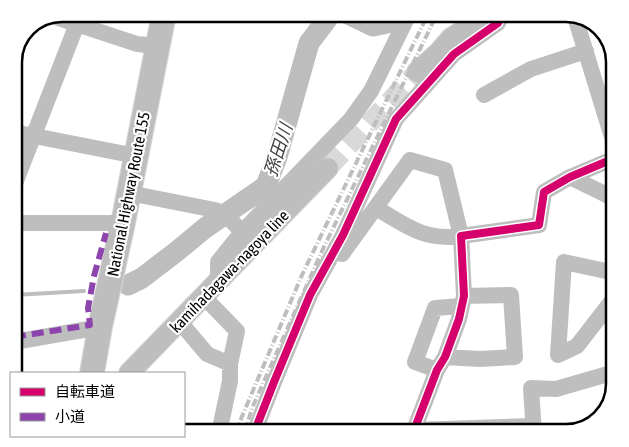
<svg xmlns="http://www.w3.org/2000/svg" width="629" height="447" font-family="'Asap Condensed','Noto Sans JP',sans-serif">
  <rect width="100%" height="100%" fill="#fff"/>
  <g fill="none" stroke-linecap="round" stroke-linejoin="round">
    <path stroke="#bdbdbd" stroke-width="4" d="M14 295 84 291"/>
    <path stroke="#bdbdbd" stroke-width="21" d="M348 14 373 26 387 23 392 14
      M128 285 142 278 176 252 205 228 266 186 277 157 309 43 331 14"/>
    <path stroke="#d9d9d9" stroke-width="20" stroke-dasharray="20 10" stroke-linecap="butt" d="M328 168 417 72"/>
    <defs>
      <path id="major" d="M417 72 439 52 451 38 489 14
        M129 373 328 168"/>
      <path id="highway" d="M92 373 100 327 123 223 164 14"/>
    </defs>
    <use href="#major" stroke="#dbdbdb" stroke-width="22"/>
    <use href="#highway" stroke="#dbdbdb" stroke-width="26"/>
    <path stroke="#bebebe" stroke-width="16" d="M55 17 137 44 158 46
      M575 17 615 147
      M484 95 531 69 586 51
      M14 132 136 156
      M570 177 615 199
      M14 186 77 24
      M129 193 215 210 225 214 242 232
      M14 223H123
      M342 254 410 160 445 170 461 236C424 241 407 226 376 208
      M615 273 564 262 558 355 577 346 615 297
      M218 281V262L242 232 351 119 371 91 409 14
      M203 296 237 331 230 364V381L219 433
      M180 322 207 354 230 364
      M14 342 100 327
      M445 357 480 359 515 357 511 295 464 296
      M437 370 415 362 435 308 462 306
      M413 430 533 426
      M254 433 274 382 310 295 343 235 396 119 454 54 498 23 502 14
      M413 433 437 370 445 357 459 319 464 296 461 236 539 225 544 192 570 177 615 158
      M534 433 531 388 556 389 615 372"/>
    <use href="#major" stroke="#bebebe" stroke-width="20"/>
    <use href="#highway" stroke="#bebebe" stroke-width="24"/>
    <path stroke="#bebebe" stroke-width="4" stroke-dasharray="8 2.5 1 2.5" stroke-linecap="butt" d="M235 433 302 275 428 14
      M244 433 253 406 322 251 437 14"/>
    <path stroke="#8e44ad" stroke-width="6" stroke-dasharray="12 6" stroke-linecap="butt" d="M14 337 90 325 88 308 94 276 106 233"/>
    <defs>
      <path id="cycleway" d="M254 433 274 382 310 295 343 235 396 119 454 54 498 23 502 14
        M413 433 437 370 445 357 459 319 464 296 461 236 539 225 544 192 570 177 615 158"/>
    </defs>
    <use href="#cycleway" stroke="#fff" stroke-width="11"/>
    <use href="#cycleway" stroke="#d6006c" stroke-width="8"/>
  </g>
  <g text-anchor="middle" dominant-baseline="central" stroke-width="4.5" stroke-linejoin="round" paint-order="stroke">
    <g font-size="16" fill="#000" stroke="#fff">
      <text transform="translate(128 194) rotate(-79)">National Highway Route 155</text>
      <text transform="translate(229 271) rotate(-46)">kamihadagawa-nagoya line</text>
    </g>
    <g font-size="18" font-style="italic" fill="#424242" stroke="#fff">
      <text transform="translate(278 150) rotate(-72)">孫田川</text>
    </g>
  </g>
  <path d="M0 0H629V447H0ZM62 22H566A40 40 0 0 1 606 62V384A40 40 0 0 1 566 424H62A40 40 0 0 1 22 384V62A40 40 0 0 1 62 22Z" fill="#fff" fill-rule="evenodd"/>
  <path fill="none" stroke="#000" stroke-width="2.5" d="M62 22H566A40 40 0 0 1 606 62V384A40 40 0 0 1 566 424H62A40 40 0 0 1 22 384V62A40 40 0 0 1 62 22Z"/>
  <rect x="10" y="372" width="175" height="65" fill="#ffffff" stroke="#999999"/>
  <rect x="20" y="388" width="25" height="8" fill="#d6006c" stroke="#999999"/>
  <text x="55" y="397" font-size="15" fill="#000000">自転車道</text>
  <rect x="20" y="413" width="25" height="8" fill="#8e44ad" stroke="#999999"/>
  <text x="55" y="422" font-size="15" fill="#000000">小道</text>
</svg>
